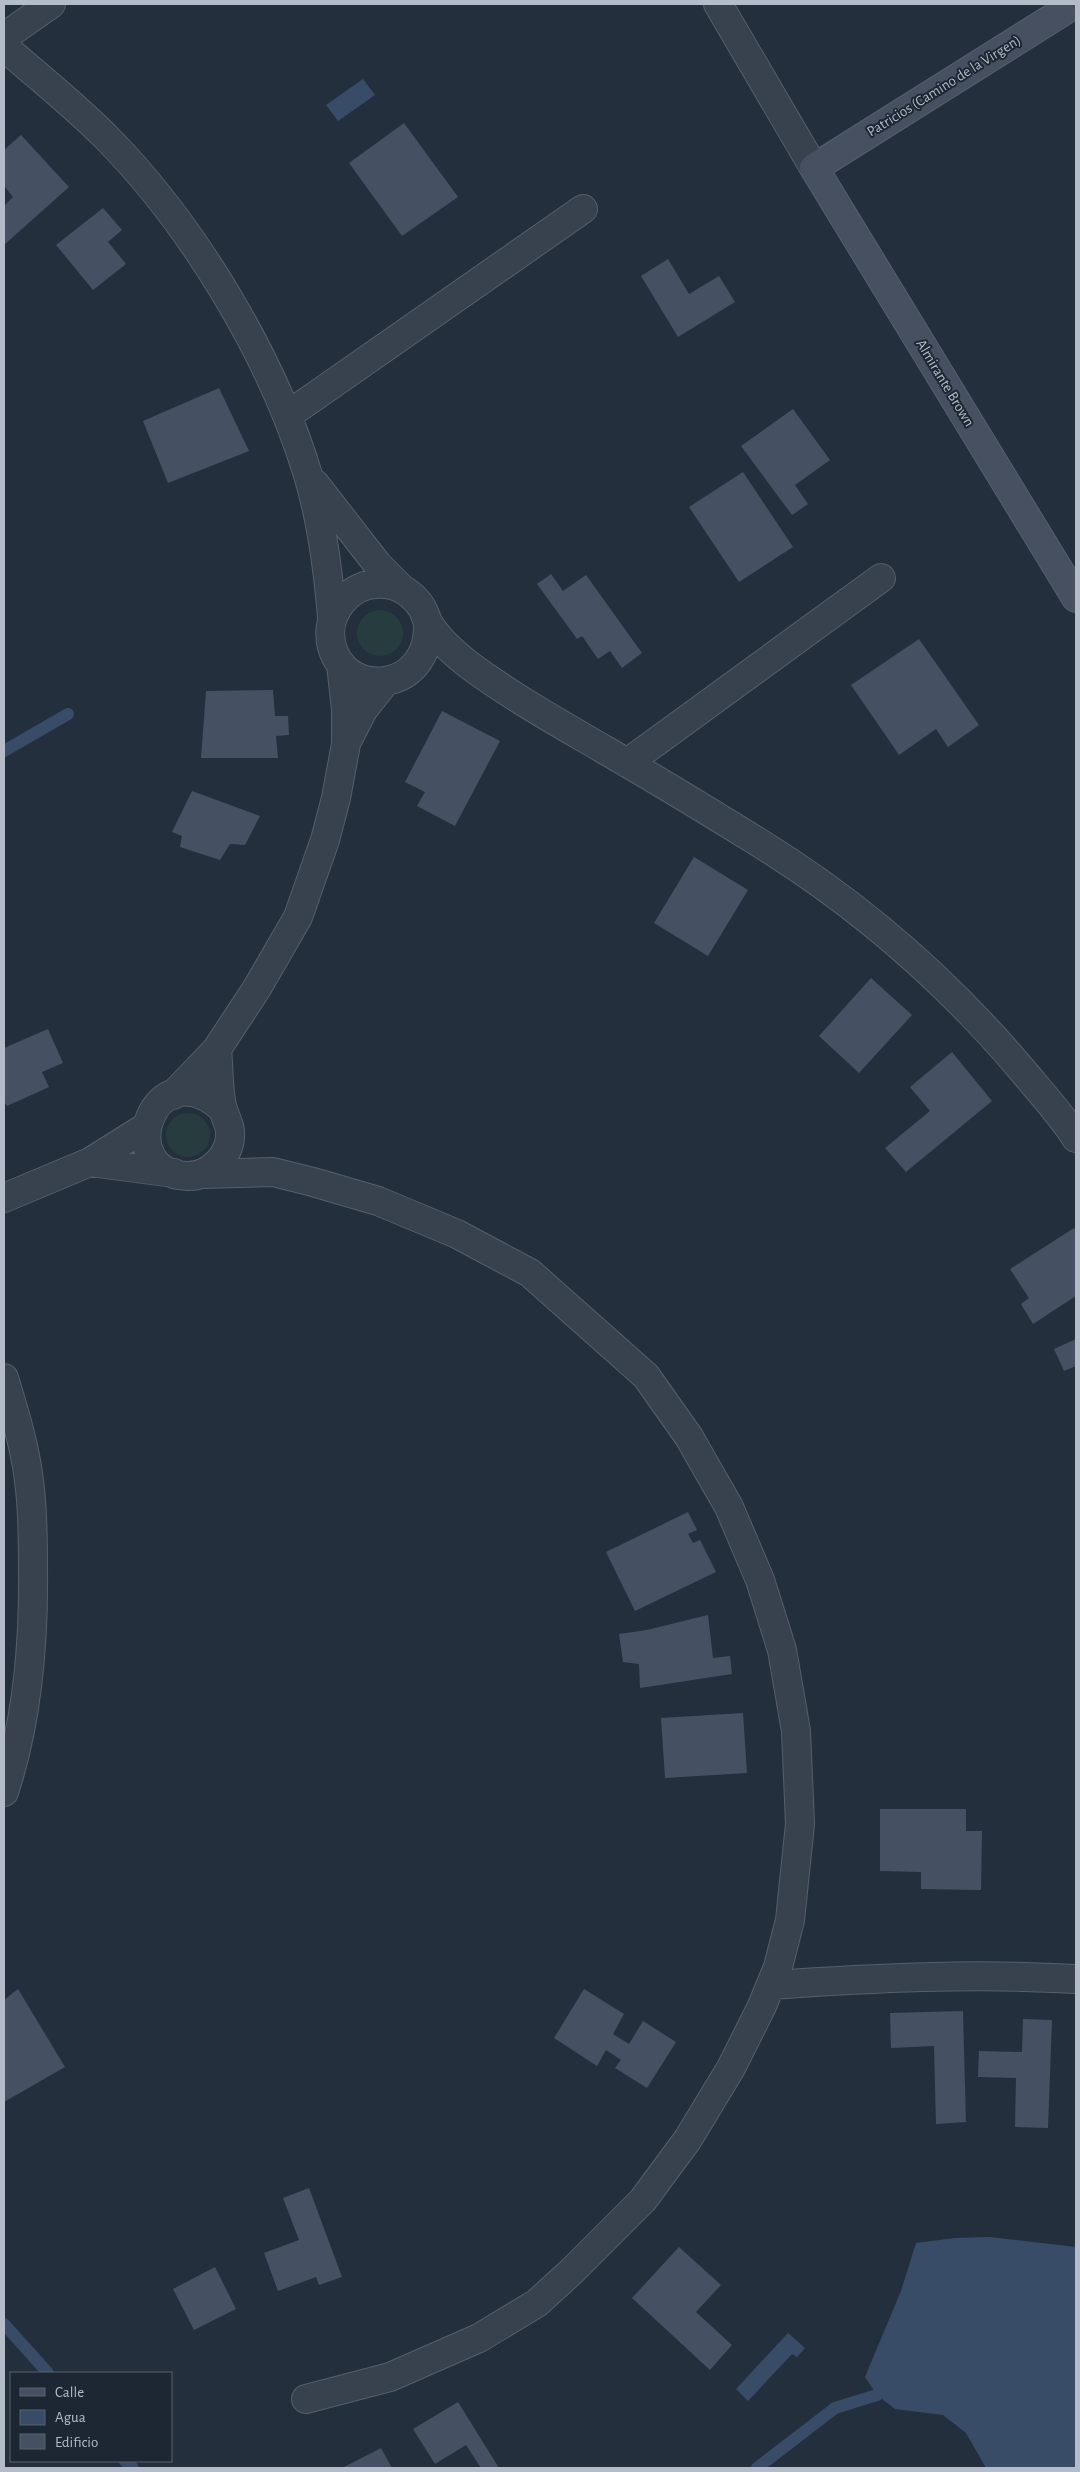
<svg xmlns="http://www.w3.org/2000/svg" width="1080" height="2472" font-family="'Alegreya Sans',sans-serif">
  <rect width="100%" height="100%" fill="#242f3e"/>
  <path fill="#263c3f" d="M357 633a23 23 0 1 1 46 0a23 23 0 1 1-46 0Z
    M166 1135a22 22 0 1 1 44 0a22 22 0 1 1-44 0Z"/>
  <path fill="#394c67" d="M363 79 375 95 338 121 326 105Z
    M989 2237 1076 2247V2468H986L966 2433 943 2415 895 2409 877 2395 865 2377 901 2291 916 2243 955 2238Z
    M788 2333 805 2348 797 2357 792 2354 748 2401 736 2389Z"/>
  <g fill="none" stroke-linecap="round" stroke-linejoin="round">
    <path stroke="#394c67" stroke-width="12" d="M4 751 68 714
      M4 2324 48 2373
      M125 2461 133 2468
      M757 2468 835 2408 877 2395"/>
  </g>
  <path fill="#455162" d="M404 123 458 197 402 236 349 163Z
    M21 135 69 187 4 245V206L13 197 4 186V150Z
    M103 208 122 230 108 242 126 264 93 290 56 245Z
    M668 259 689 294 719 276 735 302 678 337 641 276Z
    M219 388 249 451 168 483 143 421Z
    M793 409 830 460 795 485 808 504 792 515 741 446Z
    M743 472 793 547 739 582 689 507Z
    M551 574 563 591 586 575 642 653 622 668 610 651 598 659 582 636 577 639 537 584Z
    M919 639 979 725 948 747 936 729 899 755 851 685Z
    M273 690 275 716H288L289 735 276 736 278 758H201L206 691Z
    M442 711 500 741 455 826 417 806 425 792 405 782Z
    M192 791 260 816 245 845 230 844 220 860 180 847 182 836 172 832Z
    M694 857 748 890 708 956 654 923Z
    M871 978 912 1015 859 1073 819 1036Z
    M48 1029 63 1063 42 1072 49 1087 7 1106 4 1102V1048Z
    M952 1052 992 1101 906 1172 885 1148 930 1111 910 1087Z
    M1074 1228 1076 1231V1296L1033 1324 1021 1304 1029 1298 1010 1269Z
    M1076 1339V1366L1064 1371 1054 1349Z
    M688 1512 697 1530 688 1534 693 1543 700 1540 716 1572 635 1611 606 1552Z
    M708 1615 713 1658 730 1656 732 1674 640 1688 639 1664 623 1662 619 1634 647 1630Z
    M743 1713 747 1773 665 1778 661 1718Z
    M880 1809H966V1831H982L981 1890 921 1889V1872L880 1871Z
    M18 1989 65 2067 4 2102V2000Z
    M584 1989 624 2014 613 2034 629 2044 643 2021 676 2042 647 2088 615 2068 621 2060 606 2050 597 2066 554 2038Z
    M963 2011 966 2122 936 2124 934 2046 891 2048 890 2013Z
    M1023 2019 1052 2020 1048 2128 1015 2127 1016 2078 978 2077 979 2051 1022 2052Z
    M309 2188 342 2277 319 2285 316 2277 278 2291 264 2253 299 2240 283 2198Z
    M679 2247 721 2285 696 2312 732 2345 710 2370 632 2298Z
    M215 2267 236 2309 194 2330 173 2289Z
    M458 2402 499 2468H481L466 2445 435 2464 413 2429Z
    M381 2448 392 2468H342Z"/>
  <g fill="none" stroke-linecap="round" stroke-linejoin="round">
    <defs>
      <path id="street" d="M718 4 814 168
        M4 37 51 4
        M4 47C38 76 74 105 106 137 193 225 272 356 308 475 322 521 328 569 332 617
        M288 415 583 209
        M315 484 378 565 400 587
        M428 623C431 692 347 700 332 647 323 614 350 580 385 584 400 585 414 595 422 608 425 613 426 619 429 624 438 639 455 654 469 665 512 697 559 723 605 750 657 780 708 811 758 842 857 903 948 982 1023 1071 1041 1093 1061 1114 1076 1138
        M347 741 363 710 385 682
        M627 763 881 578
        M217 1049C219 1068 218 1088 222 1106 224 1115 229 1122 230 1131 232 1154 211 1176 188 1176 111 1174 152 1047 222 1108
        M173 1095 217 1049 257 988 298 917 325 840 336 798 346 744V710L341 664
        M90 1162 174 1173
        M202 1174 273 1172 313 1182 378 1201 457 1234 530 1273 646 1376 689 1437 729 1507 760 1580 782 1650 796 1731 800 1824 790 1920 778 1967 762 2006 731 2068 688 2139 643 2200 572 2271 537 2303 479 2338 390 2377 306 2399
        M4 1198 90 1162 146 1127
        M4 1378C14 1411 25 1446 29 1481 33 1509 33 1539 33 1568 34 1644 28 1720 4 1792
        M771 1985C873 1978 974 1973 1076 1979"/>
      <path id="secondary" d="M1075 4 814 168 1076 598"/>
    </defs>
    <use href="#street" stroke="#565f6c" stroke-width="30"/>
    <use href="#secondary" stroke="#565f6c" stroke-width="30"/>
    <use href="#street" stroke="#38414e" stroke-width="28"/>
    <use href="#secondary" stroke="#465061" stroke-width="28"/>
  </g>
  <g text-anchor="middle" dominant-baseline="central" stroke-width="4" stroke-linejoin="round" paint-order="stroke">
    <g font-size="15" fill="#b4bcc9" stroke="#1d2633">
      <text transform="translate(944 86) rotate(-32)">Patricios (Camino de la Virgen)</text>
      <text transform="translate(945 383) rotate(59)">Almirante Brown</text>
    </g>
  </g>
  <rect width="1080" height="2472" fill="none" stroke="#b4bcc9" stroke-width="10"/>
  <rect x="10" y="2372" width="162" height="90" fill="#1d2633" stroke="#59626f"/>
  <rect x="20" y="2388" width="25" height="8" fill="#465061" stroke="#59626f"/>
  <text x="55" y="2397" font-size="15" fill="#b4bcc9">Calle</text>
  <rect x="20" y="2410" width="25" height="15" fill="#394c67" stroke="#59626f"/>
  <text x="55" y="2422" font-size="15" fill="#b4bcc9">Agua</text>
  <rect x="20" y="2434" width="25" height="15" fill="#455162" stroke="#59626f"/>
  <text x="55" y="2447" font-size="15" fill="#b4bcc9">Edificio</text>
</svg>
